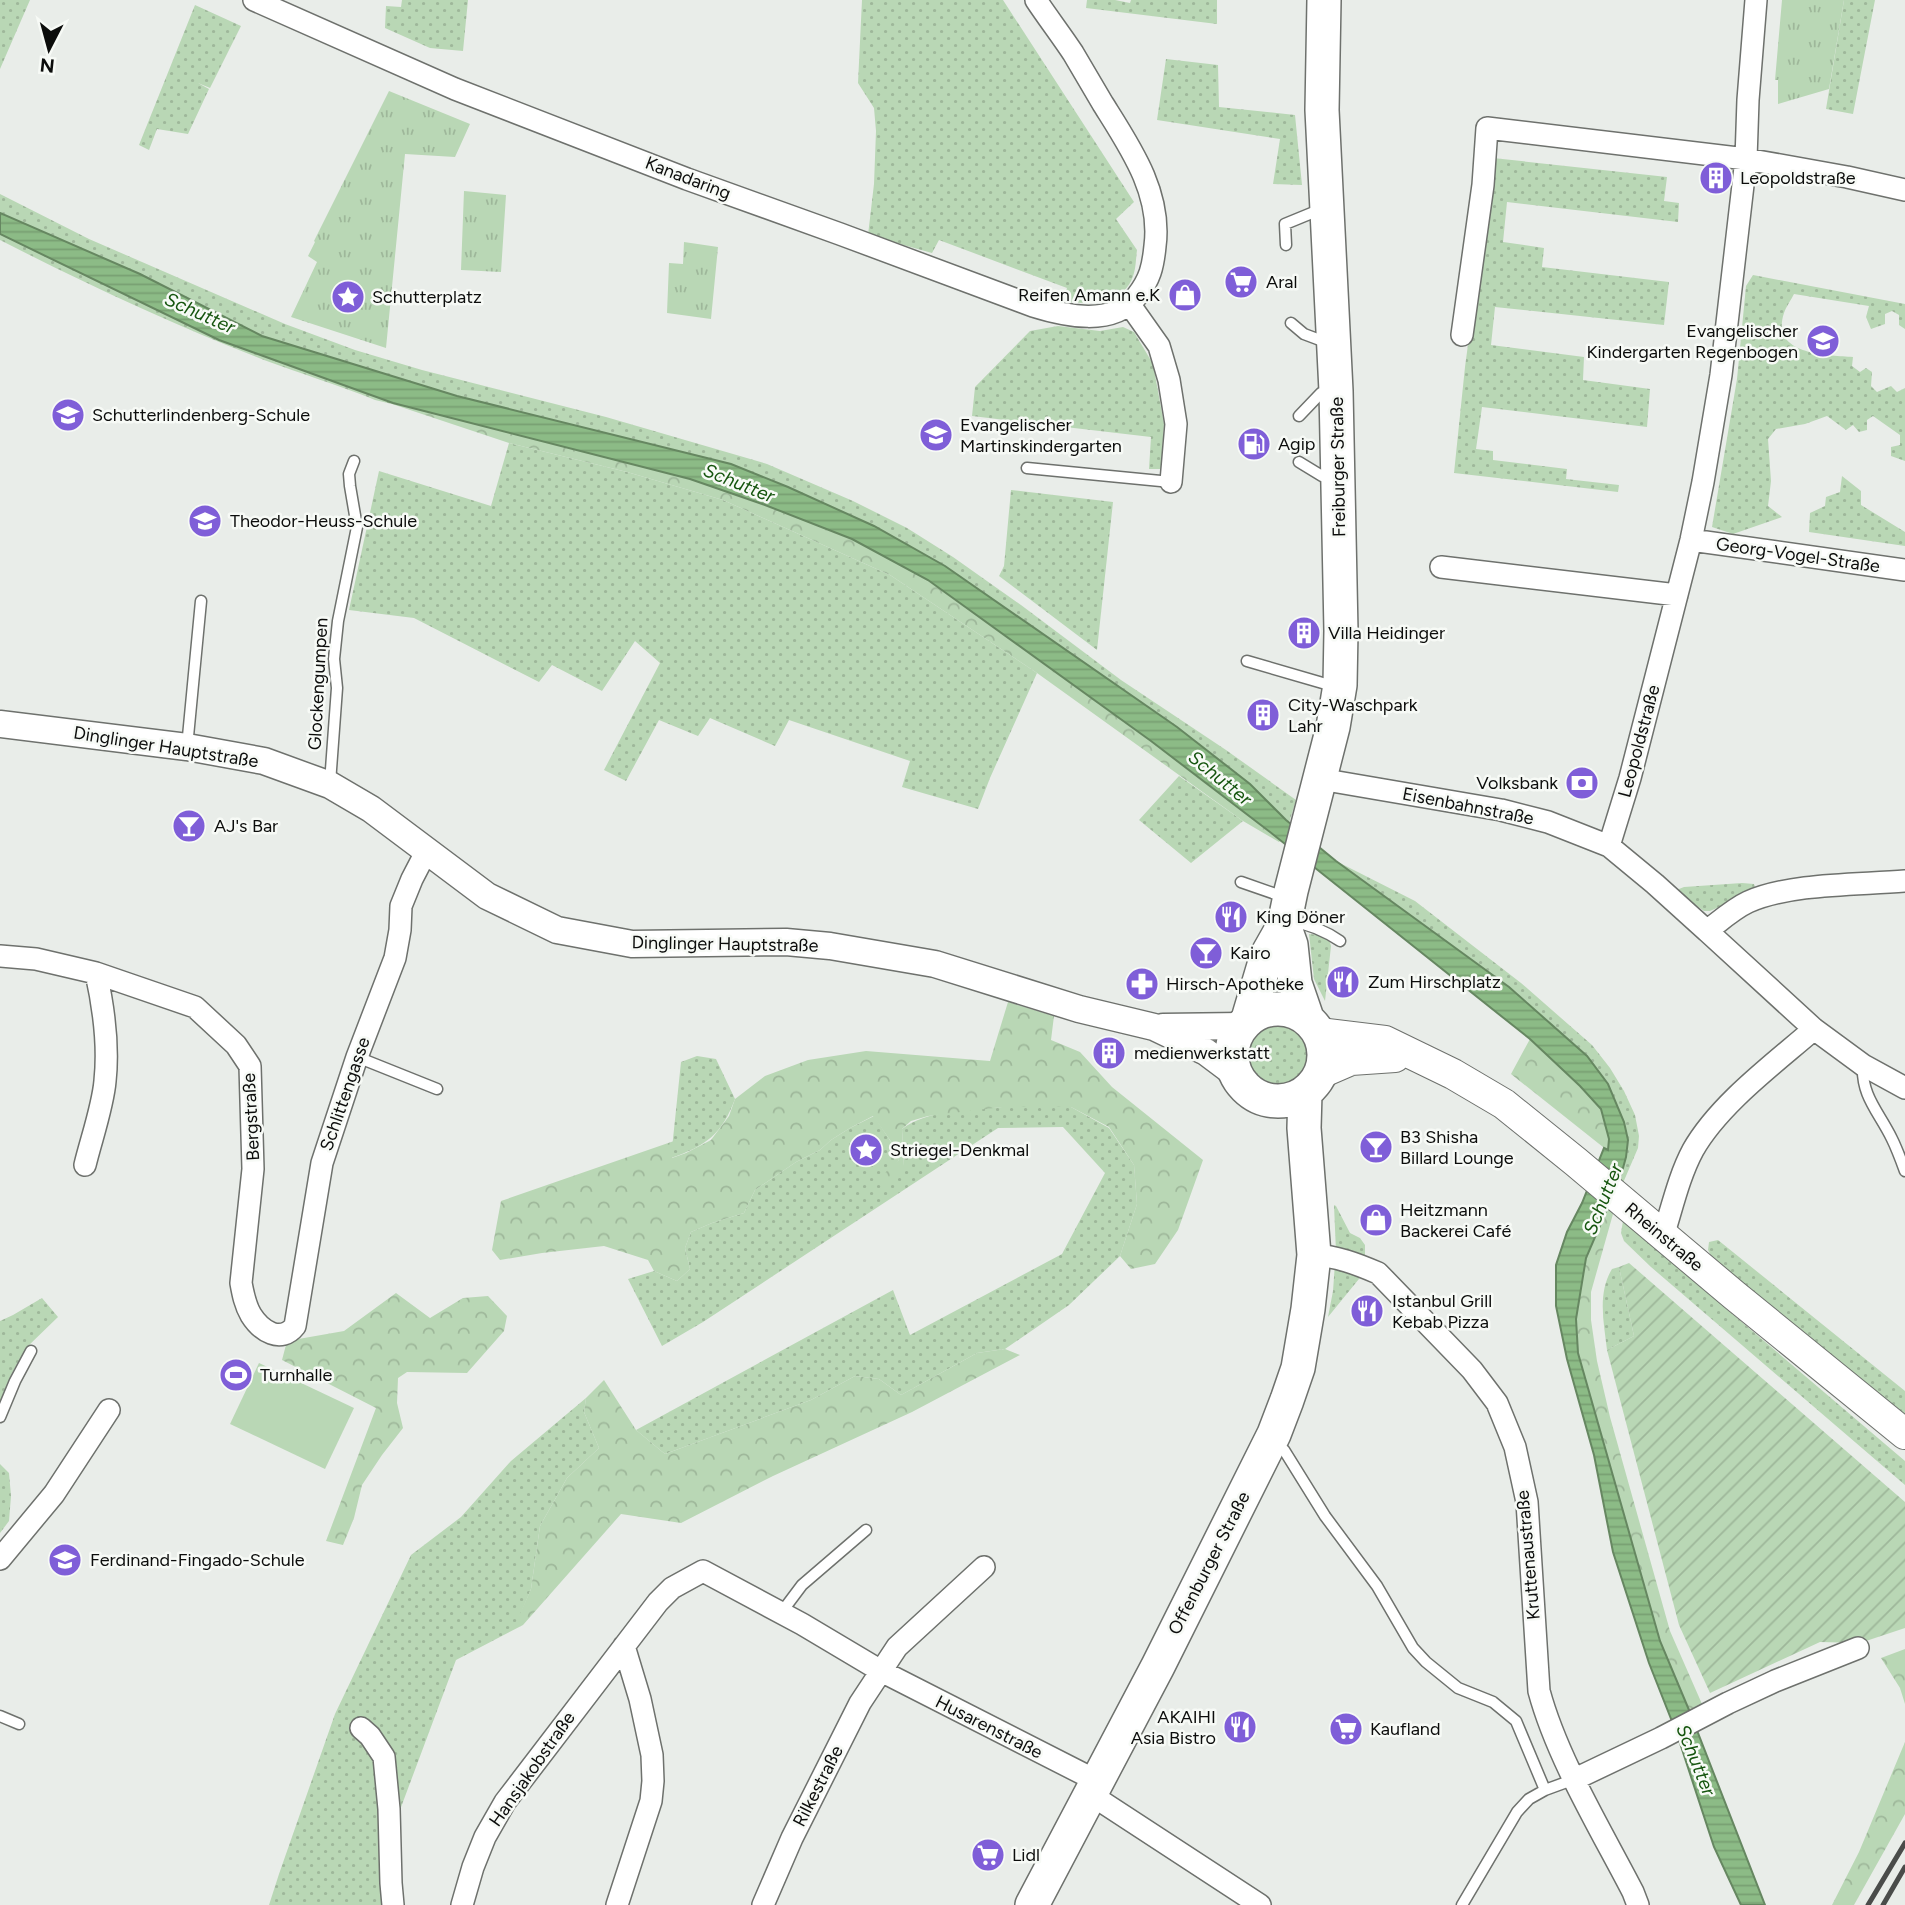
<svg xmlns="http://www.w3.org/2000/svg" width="1905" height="1905" font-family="Figtree,sans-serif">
  <defs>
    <pattern id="grass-dots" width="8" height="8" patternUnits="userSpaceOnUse" patternTransform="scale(1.75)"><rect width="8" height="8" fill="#b9d7b5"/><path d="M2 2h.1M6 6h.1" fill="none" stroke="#9eb79a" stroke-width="1.8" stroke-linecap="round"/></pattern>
    <pattern id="forest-crowns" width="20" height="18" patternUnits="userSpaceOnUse" patternTransform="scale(1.75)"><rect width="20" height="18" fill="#b9d7b5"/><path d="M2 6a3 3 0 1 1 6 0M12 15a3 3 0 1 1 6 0" fill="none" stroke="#9eb79a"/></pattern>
    <pattern id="park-tufts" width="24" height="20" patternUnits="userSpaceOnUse" patternTransform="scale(1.75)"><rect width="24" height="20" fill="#b9d7b5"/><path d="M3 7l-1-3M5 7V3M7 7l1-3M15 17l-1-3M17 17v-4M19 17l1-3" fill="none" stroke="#9eb79a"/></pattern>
    <pattern id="garden-furrows" width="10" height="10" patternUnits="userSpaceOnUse" patternTransform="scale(1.75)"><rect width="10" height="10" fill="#b9d7b5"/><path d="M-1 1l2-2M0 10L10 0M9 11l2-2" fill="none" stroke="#9eb79a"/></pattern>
    <pattern id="water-rules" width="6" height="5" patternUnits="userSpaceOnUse" patternTransform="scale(1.75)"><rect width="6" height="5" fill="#8cbb86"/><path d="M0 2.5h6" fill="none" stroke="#78a072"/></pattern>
  </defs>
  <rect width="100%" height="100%" fill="#e9ede9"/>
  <path fill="url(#grass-dots)" d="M0 0H30L0 69Z
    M402 0H468L463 51 430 48 385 28 386 6 401 7Z
    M862 0H1003L1134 202 1116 219 1137 250C1136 257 1136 266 1134 273 1125 306 1089 305 1062 301L1067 288 939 240 932 253 868 235 874 184 876 131 874 108 858 83Z
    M1087 0H1115L1130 3 1131 0H1217V24L1086 8Z
    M1844 0H1875L1853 114 1826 109Z
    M195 5 241 26 210 88 198 83 209 89 188 134 157 129 149 150 139 145Z
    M1166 59 1218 65 1219 107 1295 115 1302 185 1273 184 1280 139 1157 120Z
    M1493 158 1667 177 1664 201 1679 203 1678 222 1507 202 1503 242 1544 248 1542 267 1669 282 1664 325 1495 307 1491 345 1584 357 1583 380 1650 389 1647 427 1482 407 1476 449 1493 451V460L1567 469 1566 479 1619 485 1618 492 1454 473 1465 367Z
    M0 194 89 239 285 324 355 350 422 370 606 417 767 464 853 501 907 528 953 557 1021 605 1121 680 1226 750 1296 800 1289 823 1250 784 1177 727 945 566 731 464 457 396 262 336 140 274 0 213Z
    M0 234 219 340 393 403 392 404 375 400C339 385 301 374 264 360 174 325 86 284 0 240Z
    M1753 275 1905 304V329L1899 325V315L1892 311 1885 314V324L1871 329 1866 317 1869 306 1794 294C1791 300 1786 307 1784 313 1770 355 1826 355 1853 357L1852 366 1860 372 1866 368 1872 372 1871 386 1877 392 1891 386 1897 392 1905 388V461L1891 456V447L1900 445V435L1873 416 1867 420V430L1859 432 1853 425 1846 430 1827 416 1805 424 1776 429 1768 439 1771 481 1768 506 1782 517 1733 534 1712 527 1737 379 1746 286Z
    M1058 326 1100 331 1123 327 1134 332 1153 364 1164 424 1161 469H1149L1151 437 972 416 975 387 1030 331Z
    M509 443 627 472 723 500 890 575 1037 673 990 778 978 809 902 787 910 761 789 720 775 746 710 718 698 736 659 720 626 781 604 770 660 663 635 641 602 691 552 665 539 682 414 618 349 610 379 471 491 506Z
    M1842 476 1861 491V505L1905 532V546L1809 532 1810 513 1825 506 1826 497 1840 492Z
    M1011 490 1113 502 1097 650 999 576 1004 566Z
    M1179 776 1243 821 1191 863 1139 820Z
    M1336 861 1415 901 1521 983 1592 1045 1610 1068 1624 1091 1635 1115 1639 1136 1638 1148 1623 1183 1620 1179 1626 1157 1587 1056 1509 987Z
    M1742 883 1754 884 1755 888 1748 894 1710 911H1704L1679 893V889L1684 887Z
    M1309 934C1319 935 1329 934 1331 946L1325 1001 1314 979Z
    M1244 1056a34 34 0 1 1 68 0a34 34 0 1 1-68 0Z
    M697 1056 716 1059 735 1099C722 1134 706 1146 671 1158L681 1062Z
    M1002 1107H1071L1109 1128 1134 1165 1137 1204 1120 1256 1069 1305 1005 1349 977 1353 901 1395 879 1379 855 1376 811 1400 665 1454 636 1430 893 1290 910 1335 1062 1254 1105 1173 1063 1127 998 1128 703 1322 662 1346 628 1279 654 1271 677 1281 690 1269 685 1248 691 1232 712 1223 744 1213 755 1190 796 1162 820 1150 831 1140 850 1128 874 1116 897 1151 899 1160 896 1164 904 1166 902 1129C926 1110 971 1110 1002 1107Z
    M1334 1205 1336 1206 1350 1233 1360 1238 1365 1245V1260L1336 1252Z
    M1623 1221 1905 1461V1485L1651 1267 1624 1241 1621 1233Z
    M1718 1240 1905 1391V1421L1715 1263 1708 1250 1709 1242Z
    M1335 1263 1363 1274 1328 1317 1333 1291Z
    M1619 1267 1634 1336 1607 1350C1604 1323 1597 1294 1612 1269Z
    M42 1298 58 1317 26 1348 11 1375 0 1402V1321L13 1315Z
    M586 1398 584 1412 599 1448 567 1478 540 1526 531 1589 516 1625H523L456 1660 388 1842 394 1905H269L279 1874 335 1714 411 1555 461 1517 511 1461Z
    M0 1464 9 1473 11 1496 9 1521 0 1533Z"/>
  <path fill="url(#forest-crowns)" d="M393 403 690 479 765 505 852 539 928 580 1151 741 1281 840 1279 842 1243 821 1037 673 890 575 723 500 627 472 509 443 392 404Z
    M1008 1002 1054 1016 1051 1040 1080 1052 1112 1087 1203 1160 1178 1230 1155 1264 1131 1269 1120 1256 1137 1204 1134 1165 1109 1127 1071 1107H1002L928 1116 911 1121 902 1129 904 1166 882 1186 877 1180 899 1160 897 1150 873 1116 850 1128 831 1140 820 1150 796 1162 755 1190 744 1213 712 1223 691 1232 685 1248 690 1269 677 1281 654 1271 648 1260 604 1246 542 1253 500 1260 492 1250 501 1201 674 1141 672 1158 686 1153 711 1140 729 1116 735 1099 765 1076 808 1060 866 1051 990 1061Z
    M1530 1039 1580 1086 1601 1109 1609 1139 1608 1151 1511 1074Z
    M1608 1207 1613 1214 1591 1292V1320L1597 1361 1610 1417 1670 1631 1702 1704 1689 1710 1660 1641 1578 1353C1576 1320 1576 1292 1586 1259 1591 1241 1600 1224 1608 1207Z
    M396 1293 430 1318 463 1298 488 1296 507 1316 504 1331 467 1373 407 1372 398 1378 397 1403 403 1428 382 1455 362 1485 354 1518 343 1545 326 1541 376 1408 282 1360 287 1341 344 1331Z
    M1005 1349 1020 1355 912 1412 773 1476 681 1523 621 1514 523 1625H515L531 1589 540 1526 567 1478 599 1448 584 1412 586 1398 604 1380 636 1430 665 1454 811 1400 855 1376 879 1379 901 1395 977 1353Z
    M1905 1649V1704L1900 1688 1881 1658Z
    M1905 1742V1814L1854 1905H1832L1859 1852Z"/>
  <path fill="url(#park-tufts)" d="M1782 0H1844L1829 89 1778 104V80H1775Z
    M389 91 470 124 455 157 405 154 386 348 291 317 317 262 308 256 315 242 314 241Z
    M464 191 506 195 501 272 461 270Z
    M684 242 718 247 711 319 667 313 669 263 683 264Z"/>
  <path fill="url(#garden-furrows)" d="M1629 1263 1905 1502V1628L1860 1643 1820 1642 1710 1693 1679 1625 1607 1350 1634 1336 1619 1267Z"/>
  <path fill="#b9d7b5" d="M259 1363 354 1408 325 1469 230 1424Z"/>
  <path fill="url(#water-rules)" stroke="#668761" stroke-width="2" d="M0 213 140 274 262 336 457 396 731 464 788 487 874 526 945 566 1177 727 1250 784 1286 820 1336 861 1509 987 1587 1056 1608 1084 1624 1122 1628 1140 1626 1157 1620 1179 1586 1258 1576 1319 1578 1353 1660 1641 1689 1710 1765 1905H1741L1714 1847 1677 1734 1649 1663 1613 1552 1594 1455 1567 1359 1556 1306V1265L1567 1232 1582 1203 1604 1148 1608 1150 1609 1139 1601 1109 1580 1086 1530 1039 1270 832 1151 741 928 580 852 539 765 505 690 479 393 403 219 340 0 234Z"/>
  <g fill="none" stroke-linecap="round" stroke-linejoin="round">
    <defs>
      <path id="service" d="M1286 245 1285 224 1324 208
        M1291 323 1304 334 1328 343
        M1299 416 1321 393 1333 392
        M1299 462 1322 476 1334 480
        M1027 468 1171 482
        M1247 661 1326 684 1337 685
        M187 747 201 601
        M330 783 337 688 334 659 338 621 357 527 350 486 349 474 354 461
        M1241 882 1287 898
        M1288 920C1308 924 1324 930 1340 941
        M357 1057 437 1089
        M1863 1065C1861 1096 1879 1112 1892 1139 1897 1149 1901 1160 1905 1171
        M0 1417 15 1381 31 1351
        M1284 1450 1325 1516 1377 1586 1413 1648 1426 1662 1458 1688 1493 1702 1516 1721 1545 1790
        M781 1613 802 1585 866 1530
        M0 1716 19 1724
        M1462 1905 1517 1812 1529 1799 1545 1790 1575 1779"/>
      <path id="minor" d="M254 0 455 89 687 179 840 234 1033 306C1065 316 1113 327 1137 296 1150 279 1153 267 1155 246 1162 193 1130 147 1103 104 1093 87 1083 70 1073 53 1061 35 1048 18 1036 0
        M1130 305 1159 346 1169 380 1176 424 1171 482
        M1462 335 1483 185 1487 128 1746 159 1847 177 1905 190
        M1691 540 1905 570
        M1441 567 1677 595
        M1320 779 1501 810 1548 822 1609 846 1655 884 1707 931C1720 921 1733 909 1748 902 1791 883 1857 885 1905 881
        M1609 846 1630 778 1691 540 1703 482 1721 375 1746 159 1748 100 1756 0
        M1707 931 1814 1029 1863 1065 1905 1088
        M0 956 36 959 96 973 195 1007 236 1045 250 1066 253 1169 241 1283C243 1294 245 1305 251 1315 261 1331 281 1344 295 1326L322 1163 357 1057 395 958 400 930 401 906 412 879 426 852
        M85 1165C91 1140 103 1106 105 1081 109 1044 104 1009 96 973
        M1663 1236C1672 1208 1679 1176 1693 1150 1719 1104 1775 1063 1814 1029
        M1314 1255C1336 1256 1357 1264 1378 1273L1472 1370 1497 1403 1515 1447 1527 1502 1539 1691C1557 1758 1601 1830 1633 1892L1638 1905
        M0 1559 54 1494 109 1410
        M361 1728 370 1736 384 1757 389 1809 391 1883 393 1905
        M1575 1779 1661 1738 1728 1703 1775 1681 1858 1648
        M1090 1794 1260 1905
        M462 1905 473 1867 485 1837 505 1802 658 1602 672 1588 703 1571 802 1624 881 1671 1097 1781
        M617 1905 651 1801 653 1781 652 1755 640 1699 624 1646
        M763 1905 792 1838 860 1703 897 1647 984 1567"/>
      <path id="tertiary" d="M0 724 187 747 264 761 330 785 371 809 487 896 557 930 632 944 786 942 830 946 935 964 1079 1009 1154 1027 1206 1052 1238 1076
        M1163 1027 1242 1026"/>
      <path id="secondary" d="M1319 1033 1385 1041 1453 1074 1504 1104 1576 1162 1734 1295 1905 1434
        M1321 1073 1351 1060 1395 1057"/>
      <path id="primary" d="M1284 925 1291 945 1295 983 1307 1018
        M1232 1055a46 46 0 1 1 92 0a46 46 0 1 1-92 0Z
        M1248 1019 1267 955 1284 925 1291 891 1333 727 1340 685 1341 631 1336 391 1322 110 1324 0
        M1032 1905 1158 1666 1274 1434 1287 1400 1298 1368 1308 1309 1314 1255 1304 1128 1305 1093"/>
    </defs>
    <use href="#service" stroke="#6e716d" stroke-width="13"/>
    <use href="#minor" stroke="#6e716d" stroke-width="24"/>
    <use href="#tertiary" stroke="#6e716d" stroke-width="29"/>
    <use href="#secondary" stroke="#6e716d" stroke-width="32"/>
    <use href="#primary" stroke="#6e716d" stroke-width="36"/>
    <use href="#service" stroke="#fff" stroke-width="10"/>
    <use href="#minor" stroke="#fff" stroke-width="21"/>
    <use href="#tertiary" stroke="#fff" stroke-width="26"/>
    <use href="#secondary" stroke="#fff" stroke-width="30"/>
    <use href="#primary" stroke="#fff" stroke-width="33"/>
    <path stroke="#4a4c4a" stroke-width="5" d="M1868 1905 1905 1843
      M1883 1905 1905 1867"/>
  </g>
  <defs>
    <symbol id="building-disc" viewBox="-11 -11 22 22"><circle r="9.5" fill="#7f5ed8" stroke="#f7faf6"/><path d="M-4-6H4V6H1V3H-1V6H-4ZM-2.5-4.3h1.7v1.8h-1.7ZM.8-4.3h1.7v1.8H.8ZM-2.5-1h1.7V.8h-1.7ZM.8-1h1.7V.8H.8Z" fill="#fff"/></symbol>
    <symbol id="supermarket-disc" viewBox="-11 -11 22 22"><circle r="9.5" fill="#7f5ed8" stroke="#f7faf6"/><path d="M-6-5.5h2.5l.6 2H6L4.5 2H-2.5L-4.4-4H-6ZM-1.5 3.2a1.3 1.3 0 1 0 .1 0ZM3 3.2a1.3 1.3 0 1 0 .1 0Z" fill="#fff"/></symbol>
    <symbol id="shop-disc" viewBox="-11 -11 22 22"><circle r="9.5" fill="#7f5ed8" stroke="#f7faf6"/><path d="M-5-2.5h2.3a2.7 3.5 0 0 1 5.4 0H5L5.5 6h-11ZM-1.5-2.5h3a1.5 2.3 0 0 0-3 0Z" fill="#fff"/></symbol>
    <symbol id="sight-disc" viewBox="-11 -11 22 22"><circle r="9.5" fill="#7f5ed8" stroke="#f7faf6"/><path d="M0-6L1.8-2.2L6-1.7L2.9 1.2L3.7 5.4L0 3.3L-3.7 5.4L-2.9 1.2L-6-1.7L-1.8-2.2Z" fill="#fff"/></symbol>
    <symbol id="school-disc" viewBox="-11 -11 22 22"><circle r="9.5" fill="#7f5ed8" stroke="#f7faf6"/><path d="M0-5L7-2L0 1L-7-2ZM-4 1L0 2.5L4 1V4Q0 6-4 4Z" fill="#fff"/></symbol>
    <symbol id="fuel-disc" viewBox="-11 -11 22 22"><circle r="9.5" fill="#7f5ed8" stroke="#f7faf6"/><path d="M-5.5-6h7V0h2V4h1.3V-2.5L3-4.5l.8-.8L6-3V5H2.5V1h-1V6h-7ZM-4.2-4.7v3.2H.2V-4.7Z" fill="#fff"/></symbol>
    <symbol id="bank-disc" viewBox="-11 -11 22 22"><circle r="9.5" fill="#7f5ed8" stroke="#f7faf6"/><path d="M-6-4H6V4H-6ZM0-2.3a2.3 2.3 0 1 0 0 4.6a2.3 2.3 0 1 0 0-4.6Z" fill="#fff"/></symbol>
    <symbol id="bar-disc" viewBox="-11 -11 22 22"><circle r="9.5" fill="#7f5ed8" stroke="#f7faf6"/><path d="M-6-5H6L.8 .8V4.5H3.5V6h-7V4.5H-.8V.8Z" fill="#fff"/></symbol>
    <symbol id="restaurant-disc" viewBox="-11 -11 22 22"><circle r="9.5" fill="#7f5ed8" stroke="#f7faf6"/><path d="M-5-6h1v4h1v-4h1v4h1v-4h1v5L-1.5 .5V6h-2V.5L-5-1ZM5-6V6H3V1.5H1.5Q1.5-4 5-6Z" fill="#fff"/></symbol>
    <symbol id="pharmacy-disc" viewBox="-11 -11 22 22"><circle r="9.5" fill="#7f5ed8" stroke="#f7faf6"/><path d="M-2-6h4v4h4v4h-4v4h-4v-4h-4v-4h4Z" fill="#fff"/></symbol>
    <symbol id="stadium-disc" viewBox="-11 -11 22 22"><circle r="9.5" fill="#7f5ed8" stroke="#f7faf6"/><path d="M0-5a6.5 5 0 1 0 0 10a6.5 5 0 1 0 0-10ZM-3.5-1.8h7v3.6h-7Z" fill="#fff"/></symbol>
  </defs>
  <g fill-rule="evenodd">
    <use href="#building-disc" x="1697" y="159" width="38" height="38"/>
    <use href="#supermarket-disc" x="1222" y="263" width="38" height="38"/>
    <use href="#shop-disc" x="1166" y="276" width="38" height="38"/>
    <use href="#sight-disc" x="329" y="278" width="38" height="38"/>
    <use href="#school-disc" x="1804" y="322" width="38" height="38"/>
    <use href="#school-disc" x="49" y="396" width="38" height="38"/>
    <use href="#school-disc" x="917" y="416" width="38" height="38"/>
    <use href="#fuel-disc" x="1235" y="425" width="38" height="38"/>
    <use href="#school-disc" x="186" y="502" width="38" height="38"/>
    <use href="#building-disc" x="1285" y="614" width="38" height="38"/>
    <use href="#building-disc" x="1244" y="696" width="38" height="38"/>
    <use href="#bank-disc" x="1563" y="764" width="38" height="38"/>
    <use href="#bar-disc" x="170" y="807" width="38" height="38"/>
    <use href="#restaurant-disc" x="1212" y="898" width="38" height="38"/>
    <use href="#bar-disc" x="1187" y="934" width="38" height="38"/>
    <use href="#restaurant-disc" x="1324" y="963" width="38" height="38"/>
    <use href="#pharmacy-disc" x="1123" y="965" width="38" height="38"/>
    <use href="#building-disc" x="1090" y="1034" width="38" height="38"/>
    <use href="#bar-disc" x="1357" y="1128" width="38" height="38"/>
    <use href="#sight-disc" x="847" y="1131" width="38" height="38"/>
    <use href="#shop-disc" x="1357" y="1201" width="38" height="38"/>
    <use href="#restaurant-disc" x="1348" y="1292" width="38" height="38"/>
    <use href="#stadium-disc" x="217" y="1356" width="38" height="38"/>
    <use href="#school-disc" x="46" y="1541" width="38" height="38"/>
    <use href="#restaurant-disc" x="1221" y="1708" width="38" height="38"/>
    <use href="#supermarket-disc" x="1327" y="1710" width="38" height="38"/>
    <use href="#supermarket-disc" x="969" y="1836" width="38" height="38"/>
  </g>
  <g text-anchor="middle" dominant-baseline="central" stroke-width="5" stroke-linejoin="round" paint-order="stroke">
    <g font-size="18" fill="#0c0d0c" stroke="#f7faf6">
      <text transform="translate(688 178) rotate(21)">Kanadaring</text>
      <text transform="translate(1338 467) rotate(-91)">Freiburger Straße</text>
      <text transform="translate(1798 555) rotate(8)">Georg-Vogel-Straße</text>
      <text transform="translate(318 684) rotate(-87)">Glockengumpen</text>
      <text transform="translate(1639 741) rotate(-75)">Leopoldstraße</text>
      <text transform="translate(166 747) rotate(9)">Dinglinger Hauptstraße</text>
      <text transform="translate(1468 806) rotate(11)">Eisenbahnstraße</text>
      <text transform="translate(725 944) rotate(1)">Dinglinger Hauptstraße</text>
      <text transform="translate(345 1094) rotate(-71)">Schlittengasse</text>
      <text transform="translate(251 1117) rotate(-93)">Bergstraße</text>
      <text transform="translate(1664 1237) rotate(40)">Rheinstraße</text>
      <text transform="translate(1528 1555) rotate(-95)">Kruttenaustraße</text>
      <text transform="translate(1209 1563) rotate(-63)">Offenburger Straße</text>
      <text transform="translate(989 1727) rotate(27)">Husarenstraße</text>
      <text transform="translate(532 1769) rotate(-55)">Hansjakobstraße</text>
      <text transform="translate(818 1786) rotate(-63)">Rilkestraße</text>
    </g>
    <g font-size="18" fill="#0c0d0c" stroke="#f7faf6" text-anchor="start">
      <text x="1740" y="178">Leopoldstraße</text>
      <text x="1266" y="282">Aral</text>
      <text x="1160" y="295" text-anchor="end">Reifen Amann e.K</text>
      <text x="372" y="297">Schutterplatz</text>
      <text x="1798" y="331" text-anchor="end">Evangelischer<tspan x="1798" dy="21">Kindergarten Regenbogen</tspan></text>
      <text x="92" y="415">Schutterlindenberg-Schule</text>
      <text x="960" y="425">Evangelischer<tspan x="960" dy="21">Martinskindergarten</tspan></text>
      <text x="1278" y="444">Agip</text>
      <text x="230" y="521">Theodor-Heuss-Schule</text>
      <text x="1328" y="633">Villa Heidinger</text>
      <text x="1288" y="705">City-Waschpark<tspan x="1288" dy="21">Lahr</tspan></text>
      <text x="1558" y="783" text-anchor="end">Volksbank</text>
      <text x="214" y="826">AJ's Bar</text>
      <text x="1256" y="917">King Döner</text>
      <text x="1230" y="953">Kairo</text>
      <text x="1368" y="982">Zum Hirschplatz</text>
      <text x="1166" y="984">Hirsch-Apotheke</text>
      <text x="1134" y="1053">medienwerkstatt</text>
      <text x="1400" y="1137">B3 Shisha<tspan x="1400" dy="21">Billard Lounge</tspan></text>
      <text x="890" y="1150">Striegel-Denkmal</text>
      <text x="1400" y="1210">Heitzmann<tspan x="1400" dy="21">Backerei Café</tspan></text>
      <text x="1392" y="1301">Istanbul Grill<tspan x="1392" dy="21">Kebab Pizza</tspan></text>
      <text x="260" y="1375">Turnhalle</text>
      <text x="90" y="1560">Ferdinand-Fingado-Schule</text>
      <text x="1216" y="1717" text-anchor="end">AKAIHI<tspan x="1216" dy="21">Asia Bistro</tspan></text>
      <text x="1370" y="1729">Kaufland</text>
      <text x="1012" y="1855">Lidl</text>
    </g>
    <g font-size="19" font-style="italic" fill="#15550e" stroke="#f7faf6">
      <text transform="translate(200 313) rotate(24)">Schutter</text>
      <text transform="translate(739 483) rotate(22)">Schutter</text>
      <text transform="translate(1220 778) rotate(39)">Schutter</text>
      <text transform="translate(1603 1199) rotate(-68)">Schutter</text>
      <text transform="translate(1696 1760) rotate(68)">Schutter</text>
    </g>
  </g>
  <g transform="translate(49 49) rotate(186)" stroke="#f7faf6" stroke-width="5" paint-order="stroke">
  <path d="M0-5L12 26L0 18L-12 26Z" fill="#0c0d0c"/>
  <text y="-10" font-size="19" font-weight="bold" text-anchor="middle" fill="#0c0d0c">N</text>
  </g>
</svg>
